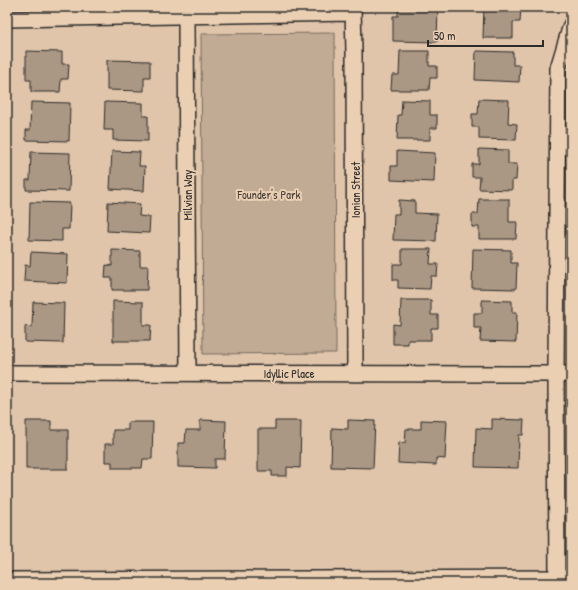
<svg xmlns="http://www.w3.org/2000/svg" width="578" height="590" font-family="'Patrick Hand',sans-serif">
  <rect width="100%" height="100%" fill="#e0c5aa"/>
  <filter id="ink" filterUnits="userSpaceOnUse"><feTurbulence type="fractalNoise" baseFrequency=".025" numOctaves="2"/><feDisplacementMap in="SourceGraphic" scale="8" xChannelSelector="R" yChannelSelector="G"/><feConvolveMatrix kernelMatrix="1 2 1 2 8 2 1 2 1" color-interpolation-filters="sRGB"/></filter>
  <g filter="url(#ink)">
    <path fill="#c1ab95" stroke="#766b60" d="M335 33 336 353 203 354 201 34Z"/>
    <path fill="#ab9884" stroke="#2b2b2b" d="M398 7H438L437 42 393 41V16H398Z
      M484 7H521L520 22H513V38H483Z
      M26 51 62 52V64H69L68 79H61L60 92H31V80H26Z
      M400 51H429V66H437V78H430L429 90H391L392 75H399Z
      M476 51 513 52V65H520L519 82 475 80Z
      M107 60 150 61V77H144V91L107 90Z
      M479 99 509 100 508 123 517 124 516 140 479 139V127H472V114H478Z
      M402 100 430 101V115H437V128H430V140H397L398 115H401Z
      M31 102 70 103 69 141 26 140V130H30Z
      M105 102 143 103V116H148V141L113 140V130H104Z
      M479 149 508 150V164H517L516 180H512V190L479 189 480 177H472V164H479Z
      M112 151 140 152 139 166H145L144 191 110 189Z
      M397 151 435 153 434 182 391 180V166H397Z
      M31 152 70 153 69 191 26 190V180H30Z
      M479 199H509V222H517L516 239H479V227H472V214H478Z
      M399 200 415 201V213L437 214 436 241 393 240 394 214H399Z
      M30 202 70 203 69 229H62V241L29 240Z
      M108 202 140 204 139 216 150 217 149 233 107 231Z
      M402 249H431L430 264H438L437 276H431L430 289 398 288V280H393V264H402Z
      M473 249 511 250V263H517L516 289 472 288Z
      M112 250 140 251V266H148L147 290H112V278H105L106 265 112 266Z
      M31 252 68 254 67 283 24 281 25 265 30 266Z
      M401 300H431V315H438V328H431V340H408V344H393V324L400 325Z
      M482 300 512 301V312H517L516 342 480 341 481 328H474V313H482Z
      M113 301 143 302V325H151L150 341H113Z
      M33 302 64 303 63 343 25 342V326L32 327Z
      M492 419 524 420 523 435H519L518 468 475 467 476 428 492 429Z
      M200 420 226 421 225 459H215V468L178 467V443H185L186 430H200Z
      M348 420 375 421 373 468 331 467 332 428 348 429Z
      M421 420 447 421 445 459 436 458V465L398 463 399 442 405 443 406 429H421Z
      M26 421H51V430H68V469H26Z
      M275 421H301L300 468 287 467V476H272V471H258V429H275Z
      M128 422H153L152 459H143L142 468H112V462H105V444H113V430H128Z"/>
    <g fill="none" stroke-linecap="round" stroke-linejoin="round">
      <defs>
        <path id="minor" d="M353 7 354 52 355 374
          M186 16 188 373
          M7 19 353 13
          M7 373 571 374
          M557 578 556 374 558 68 571 25
          M7 580 571 578"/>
      </defs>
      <use href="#minor" stroke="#2b2b2b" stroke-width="18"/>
      <use href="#minor" stroke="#ebcfb2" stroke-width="15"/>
    </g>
  </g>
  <g text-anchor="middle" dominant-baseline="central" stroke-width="4" stroke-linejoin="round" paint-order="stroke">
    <g font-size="12" fill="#2b2b2b" stroke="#ebcfb2">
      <text transform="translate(355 190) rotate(-90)">Ionian Street</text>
      <text transform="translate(187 195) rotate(-90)">Milvian Way</text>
      <text x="289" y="373">Idyllic Place</text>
    </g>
    <g font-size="12" fill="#423e3b" stroke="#ebcfb2">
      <text x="269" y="194">Founder's Park</text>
    </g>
  </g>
  <rect width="578" height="590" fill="none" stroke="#ebcfb2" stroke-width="24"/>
  <rect x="12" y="12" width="554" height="566" fill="none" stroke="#2b2b2b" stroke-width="1.5" filter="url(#ink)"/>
  <path d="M428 40v6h115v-6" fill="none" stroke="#2b2b2b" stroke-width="2"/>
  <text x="434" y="40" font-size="12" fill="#2b2b2b" stroke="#ebcfb2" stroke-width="3" paint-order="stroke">50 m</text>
</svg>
